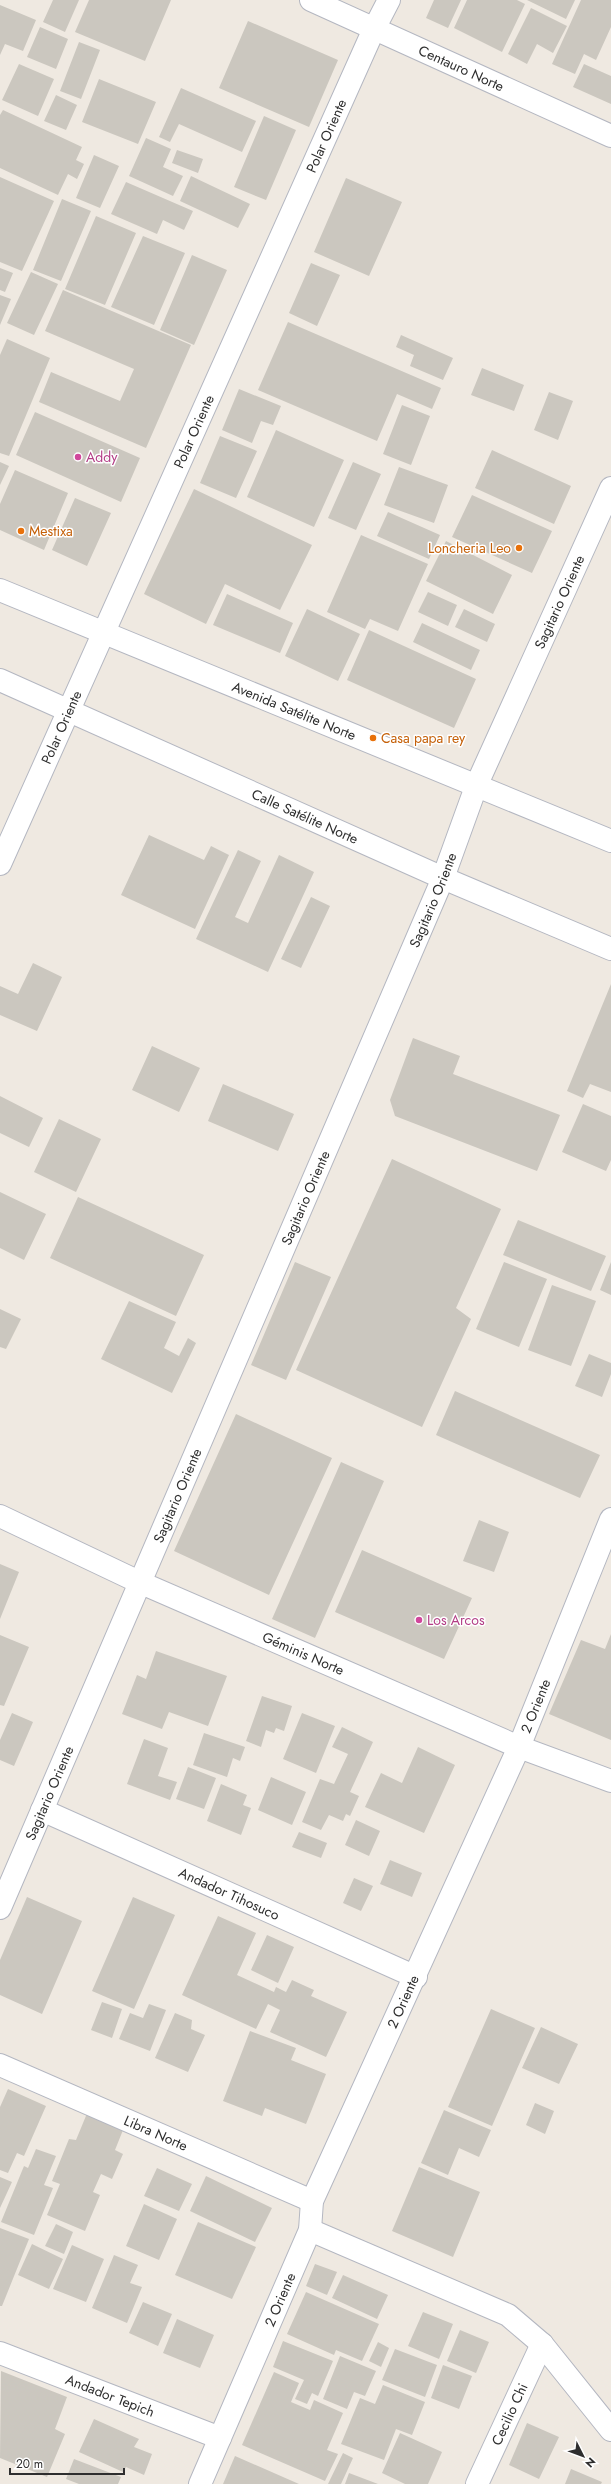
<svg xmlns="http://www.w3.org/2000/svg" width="611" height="2484" font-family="Jost,sans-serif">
  <rect width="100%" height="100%" fill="#efe9e1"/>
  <path fill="#cbc7bf" d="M53 0H79L65 32 43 22Z
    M89 0H171L145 61 75 32Z
    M434 0H461L448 28 426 18Z
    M467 0H517L525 4 502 52 454 28Z
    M527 0H575L566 19Z
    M581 0H611V27L596 60 584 54 575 74 552 64Z
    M0 5 36 20 23 51 5 44 0 55Z
    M531 8 567 26 553 53 537 44 527 64 508 54Z
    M248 21 338 60 309 127 219 88Z
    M40 27 68 39 56 69 27 57Z
    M79 42 100 50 81 99 60 91Z
    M19 64 54 79 38 116 2 100Z
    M584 64 611 76V104L573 87Z
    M99 79 156 102 138 144 82 122Z
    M181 88 256 121 242 152 179 124 170 142 159 137Z
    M56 95 77 105 66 130 44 121Z
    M3 110 82 147 76 160 84 164 77 179 68 174 58 195 0 168V115Z
    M264 116 296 130 266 200 234 187Z
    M146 138 171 149 163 167 183 176 173 196 129 176Z
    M177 150 203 159 198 173 172 163Z
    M94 155 119 166 100 208 76 198Z
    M191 176 250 204 238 228 180 201Z
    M0 177 54 201 22 271 0 262Z
    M346 178 402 202 369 276 314 252Z
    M126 182 193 211 184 230 163 220 157 234 111 214Z
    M62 199 91 211 61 281 33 270Z
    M96 216 136 233 105 305 65 289Z
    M143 236 185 253 154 325 111 307Z
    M192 255 227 270 194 345 160 330Z
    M311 263 340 275 317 326 289 313Z
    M0 268 13 273 5 292 0 290Z
    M31 272 58 284 34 335 7 323Z
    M63 290 191 345 146 448 39 402 51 372 120 401 134 369 45 331Z
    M0 295 11 299 0 325Z
    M288 322 441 388 432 409 397 394 377 441 258 390Z
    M401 335 453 358 443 380 410 366 414 355 396 347Z
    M7 339 50 358 9 456 0 453V355Z
    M482 368 524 385 514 411 471 395Z
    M239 389 281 406 273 425 261 421 252 443 222 430Z
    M549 392 573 401 558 440 534 430Z
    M402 405 430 416 411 465 383 454Z
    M35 412 140 458 121 502 16 455Z
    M276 430 344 460 314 527 247 497Z
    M220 436 257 451 236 498 200 483Z
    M492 450 571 486 554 524 475 488Z
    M0 462 9 466 0 485Z
    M353 462 381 474 356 530 328 518Z
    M399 467 448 485 434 523 384 505Z
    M15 470 68 493 44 550 0 530V504Z
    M194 489 312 545 280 610 225 584 206 624 144 594Z
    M472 495 552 531 532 573 452 537Z
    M75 498 111 513 87 566 52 550Z
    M388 512 440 535 429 559 377 536Z
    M361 535 428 564 398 631 370 619 365 629 327 612Z
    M446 541 512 575 493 614 426 581Z
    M428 592 457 605 448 626 418 612Z
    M227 594 293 623 280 653 213 625Z
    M307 609 360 634 338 681 285 656Z
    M464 609 495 624 487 642 455 627Z
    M422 623 480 650 471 670 413 642Z
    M369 630 476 679 454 728 347 680Z
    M149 835 204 860 211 846 229 855 195 929 121 895Z
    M238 850 261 861 235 917 248 923 279 855 314 872 268 972 196 939Z
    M311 897 330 906 301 968 281 959Z
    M33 963 62 977 37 1031 0 1015V986L18 994Z
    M611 984V1092L590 1084 583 1098 567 1091Z
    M413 1038 460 1056 453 1074 560 1115 537 1171 395 1116 390 1100Z
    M152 1046 200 1068 179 1112 132 1090Z
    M223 1084 294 1114 278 1151 208 1121Z
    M0 1096 43 1118 29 1147 0 1133Z
    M583 1104 611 1116V1160L606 1171 562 1152Z
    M59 1119 101 1139 76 1192 34 1172Z
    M392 1159 501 1209 456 1308 471 1319 422 1427 296 1370Z
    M0 1192 46 1214 24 1260 0 1248Z
    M78 1197 204 1255 176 1316 50 1258Z
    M518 1220 606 1256 591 1291 503 1255Z
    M295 1262 331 1277 286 1380 251 1365Z
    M504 1262 547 1279 519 1347 476 1329Z
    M611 1262V1295L600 1290Z
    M552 1285 596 1301 571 1366 528 1350Z
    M129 1301 176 1322 164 1348 179 1356 188 1338 196 1343 172 1393 101 1359Z
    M0 1309 21 1319 6 1349 0 1347Z
    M589 1354 611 1363V1374L602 1397 575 1386Z
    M455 1391 600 1455 580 1498 436 1435Z
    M236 1414 332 1458 269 1595 174 1551Z
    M341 1462 384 1481 315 1638 272 1619Z
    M479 1520 509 1532 494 1572 463 1561Z
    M362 1550 472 1598 444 1659 335 1612Z
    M0 1564 19 1572 0 1619Z
    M611 1634V1740L549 1714 581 1640 605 1649Z
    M0 1635 29 1647 4 1706 0 1705Z
    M156 1651 227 1676 208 1726 169 1712 162 1729 122 1714 137 1675 146 1679Z
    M262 1696 292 1706 284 1731 276 1728 274 1733 266 1730 261 1747 246 1741Z
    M12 1713 33 1722 14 1766 0 1760V1740Z
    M302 1713 335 1726 316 1773 283 1759Z
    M342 1727 373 1742 350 1792 359 1796 350 1816 346 1814 343 1821 329 1815 321 1830 302 1822 320 1779 334 1784 348 1754 332 1747Z
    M204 1733 245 1747 240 1761 233 1758 227 1777 193 1765Z
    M144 1739 168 1748 158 1776 177 1782 170 1800 127 1784Z
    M418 1747 455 1765 424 1833 365 1807 381 1773 402 1783Z
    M188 1767 216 1778 204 1809 176 1799Z
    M271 1777 306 1792 292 1825 258 1810Z
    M221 1784 247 1795 243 1805 251 1808 241 1835 207 1821Z
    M356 1820 380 1831 369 1856 345 1845Z
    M299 1832 327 1843 321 1858 292 1847Z
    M390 1860 422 1873 412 1897 380 1884Z
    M354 1878 373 1886 361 1911 343 1903Z
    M27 1897 82 1921 42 2014 0 1995V1960Z
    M133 1897 175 1915 134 2009 92 1991Z
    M218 1916 256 1933 237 1975 274 1992 276 1987 286 1992 292 1980 314 1990 311 1996 347 2012 326 2057 270 2032 280 2010 268 2004 256 2029 182 1995Z
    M267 1935 294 1947 278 1983 251 1970Z
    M102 2002 122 2009 112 2038 91 2030Z
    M149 2004 166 2010 150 2051 119 2039 130 2013 143 2018Z
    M491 2009 535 2028 492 2126 448 2107Z
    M175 2013 192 2020 191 2029 205 2035 188 2072 155 2058Z
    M541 2027 578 2044 559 2084 522 2068Z
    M250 2031 296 2048 291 2060 326 2074 306 2124 265 2108 262 2116 223 2101Z
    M8 2089 46 2106 24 2156 17 2153 8 2173 0 2170V2107Z
    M535 2103 554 2111 545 2134 526 2125Z
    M444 2110 491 2130 479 2157 459 2148 448 2175 421 2163Z
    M88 2111 125 2125 115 2150 123 2154 112 2179 101 2174 93 2192 100 2195 85 2231 47 2215 60 2184 52 2181 69 2139 76 2140Z
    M36 2149 56 2156 44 2185 53 2188 34 2235 1 2222 24 2166 28 2168Z
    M419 2167 480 2192 453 2257 392 2231Z
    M157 2168 192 2184 179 2211 144 2196Z
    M206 2176 272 2208 255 2242 190 2211Z
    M0 2177 12 2182 0 2208Z
    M144 2204 177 2219 159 2260 126 2246Z
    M198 2222 256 2247 232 2299 175 2275Z
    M56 2224 73 2232 64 2254 45 2246Z
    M0 2228 29 2239 2 2306H0Z
    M32 2244 63 2259 49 2289 18 2275Z
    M72 2245 104 2259 86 2302 53 2289Z
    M114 2255 138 2265 130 2283 142 2287 127 2323 92 2308Z
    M315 2264 337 2272 327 2295 306 2286Z
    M343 2275 388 2295 377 2319 332 2298Z
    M306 2292 379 2324 362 2361 336 2350 334 2355 287 2334Z
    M143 2302 172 2314 158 2346 129 2333Z
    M423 2312 453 2324 439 2359 408 2346Z
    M177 2319 214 2335 200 2368 163 2353Z
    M460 2330 489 2342 476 2373 447 2361Z
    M283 2341 333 2361 318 2396 312 2393 307 2404 295 2399 304 2380 273 2367Z
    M378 2342 389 2348 381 2367 369 2361Z
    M395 2349 437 2365 425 2397 382 2380Z
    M340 2356 376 2371 365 2396 354 2392 347 2409 323 2399Z
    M443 2365 472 2376 459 2409 431 2398Z
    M1 2371 67 2397 55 2429 65 2434 47 2477 0 2458Z
    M274 2372 299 2383 291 2402 310 2410 314 2400 343 2413 327 2450 338 2454 325 2481 242 2445Z
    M383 2385 425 2402 412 2435 396 2429 384 2460 341 2444 360 2398 375 2404Z
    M94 2419 139 2439 134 2447 152 2454 144 2475 126 2467 123 2472 79 2452Z
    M527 2423 559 2437 539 2479 509 2465Z
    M400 2433 442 2452 428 2484H405L382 2473Z
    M343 2453 353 2458 341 2484H328Z
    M235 2456 299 2484H223Z
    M74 2459 121 2477 118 2484H79L66 2479Z
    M571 2469 602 2482 601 2484H565Z
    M349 2473 378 2484H345Z"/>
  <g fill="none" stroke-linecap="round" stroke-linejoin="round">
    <defs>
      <g id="street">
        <path id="s1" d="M311 0 611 136"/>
        <path id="s2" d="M0 590 611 841"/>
        <path id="s3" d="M0 680 443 878 611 949"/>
        <path id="s4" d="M0 864 374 29 389 0"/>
        <path id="s5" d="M0 1516 139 1582 519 1747 611 1781"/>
        <path id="s6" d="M42 1810 416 1977"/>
        <path id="s7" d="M0 1908 443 878 477 784 611 488"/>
        <path id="s8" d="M0 2065 312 2201"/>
        <path d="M310 2230 508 2315 542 2344 611 2430"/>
        <path id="s9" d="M0 2353 220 2438"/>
        <path id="s10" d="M200 2484 310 2230 312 2201 519 1747 611 1519"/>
        <path id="s11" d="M477 2484 542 2344"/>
      </g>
    </defs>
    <use href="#street" stroke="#b4b7c1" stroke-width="24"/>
    <use href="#street" stroke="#fff" stroke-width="22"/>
  </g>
  <g fill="#d1479c" stroke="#fff" stroke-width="1.5">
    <circle cx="78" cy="457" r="4"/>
    <circle cx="419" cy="1620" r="4"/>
  </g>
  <g fill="#e8710a" stroke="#fff" stroke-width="1.5">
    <circle cx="21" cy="531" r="4"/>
    <circle cx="519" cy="548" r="4"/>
    <circle cx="373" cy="738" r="4"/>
  </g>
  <g text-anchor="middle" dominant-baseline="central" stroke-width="3" stroke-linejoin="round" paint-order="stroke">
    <g font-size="14" fill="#2e2e2e" stroke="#fff">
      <text stroke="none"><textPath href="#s1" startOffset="165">Centauro Norte</textPath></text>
      <text stroke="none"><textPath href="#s4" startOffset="798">Polar Oriente</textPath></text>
      <text stroke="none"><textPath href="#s4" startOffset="474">Polar Oriente</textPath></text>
      <text stroke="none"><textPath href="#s7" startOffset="1421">Sagitario Oriente</textPath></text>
      <text stroke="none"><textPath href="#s2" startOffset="318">Avenida Satélite Norte</textPath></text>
      <text stroke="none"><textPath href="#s4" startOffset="150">Polar Oriente</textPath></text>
      <text stroke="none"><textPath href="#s3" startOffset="334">Calle Satélite Norte</textPath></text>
      <text stroke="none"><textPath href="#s7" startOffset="1097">Sagitario Oriente</textPath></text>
      <text stroke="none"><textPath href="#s7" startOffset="773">Sagitario Oriente</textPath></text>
      <text stroke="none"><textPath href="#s7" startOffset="449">Sagitario Oriente</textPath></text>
      <text stroke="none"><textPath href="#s5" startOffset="333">Géminis Norte</textPath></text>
      <text stroke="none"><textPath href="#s10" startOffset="849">2 Oriente</textPath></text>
      <text stroke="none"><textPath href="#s7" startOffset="125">Sagitario Oriente</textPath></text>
      <text stroke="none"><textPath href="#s6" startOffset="205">Andador Tihosuco</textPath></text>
      <text stroke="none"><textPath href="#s10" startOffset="525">2 Oriente</textPath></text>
      <text stroke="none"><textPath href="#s8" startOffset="170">Libra Norte</textPath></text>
      <text stroke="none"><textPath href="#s10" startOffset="201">2 Oriente</textPath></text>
      <text stroke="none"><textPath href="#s9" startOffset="118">Andador Tepich</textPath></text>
      <text stroke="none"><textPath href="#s11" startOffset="77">Cecilio Chi</textPath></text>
    </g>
    <g font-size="14" fill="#b23c85" stroke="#fff" text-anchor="start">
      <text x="86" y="457">Addy</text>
      <text x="427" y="1620">Los Arcos</text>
    </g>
    <g font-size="14" fill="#c56008" stroke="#fff" text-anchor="start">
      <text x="29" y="531">Mestixa</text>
      <text x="511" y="548" text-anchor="end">Loncheria Leo</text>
      <text x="381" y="738">Casa papa rey</text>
    </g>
  </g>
  <g transform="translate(583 2456) rotate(132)" stroke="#ffffff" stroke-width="3" paint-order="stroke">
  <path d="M0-3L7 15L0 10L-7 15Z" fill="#2e2e2e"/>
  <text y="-6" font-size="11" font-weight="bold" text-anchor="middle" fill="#2e2e2e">N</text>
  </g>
  <path d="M10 2468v6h114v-6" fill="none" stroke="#2e2e2e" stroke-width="2"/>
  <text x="16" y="2468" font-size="12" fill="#2e2e2e" stroke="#ffffff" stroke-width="3" paint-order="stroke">20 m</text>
</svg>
